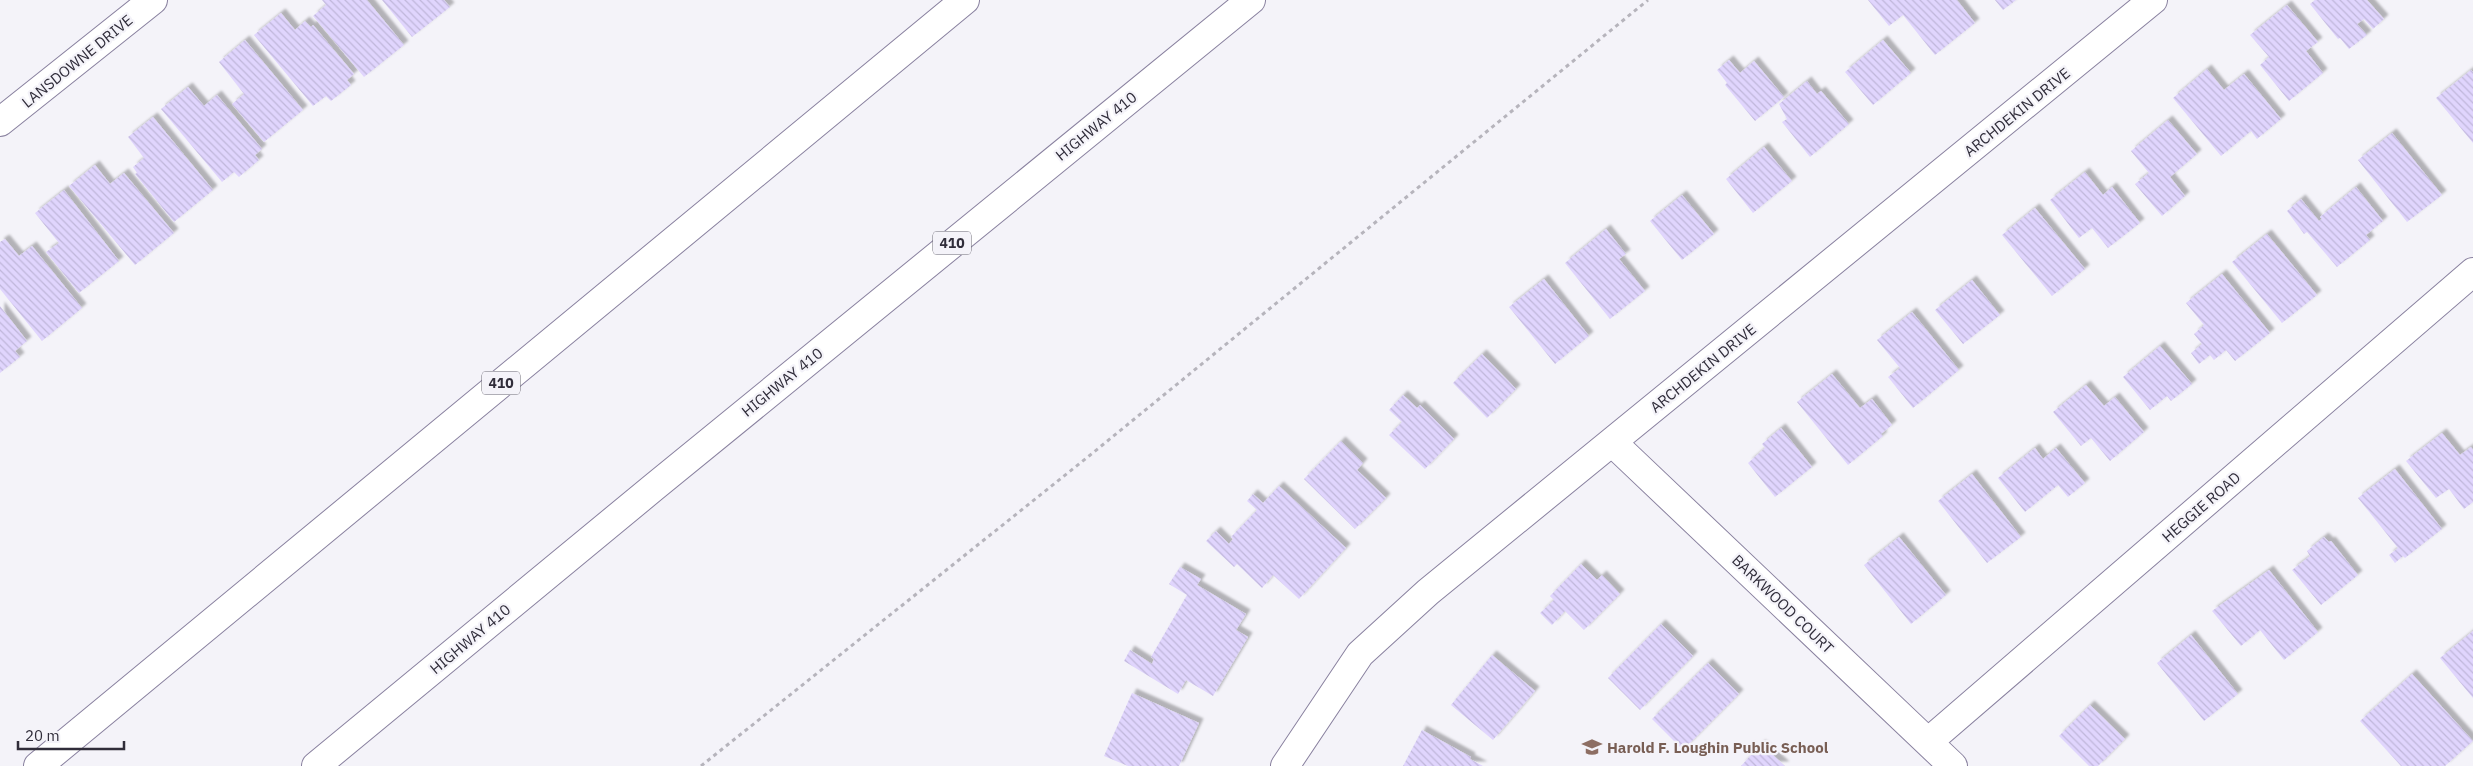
<svg xmlns="http://www.w3.org/2000/svg" width="2473" height="766" font-family="'IBM Plex Sans',sans-serif">
  <defs>
    <pattern id="building-back-hatch" width="6" height="6" patternUnits="userSpaceOnUse" patternTransform="scale(1.25)"><rect width="6" height="6" fill="#e0d5fd"/><path d="M-1 5l2 2M0 0l6 6M5-1l2 2" fill="none" stroke="#c0b7da"/></pattern>
    <filter id="shadow"><feDropShadow dx="4.5" dy="-4.5" stdDeviation="1" flood-color="#0004"/></filter>
  </defs>
  <rect width="100%" height="100%" fill="#f4f3f9"/>
  <path fill="url(#building-back-hatch)" filter="url(#shadow)" d="M322 0H367L404 45 364 77 313 16 326 5Z
    M382 0H444L450 7 412 37Z
    M1868 0H1957L1975 23 1935 55 1903 15 1889 26Z
    M1995 0H2016L2003 10Z
    M2315 0H2367L2384 19 2373 29 2364 19 2357 24 2367 35 2349 49 2340 38 2338 39 2310 4Z
    M2287 5 2318 42 2306 51 2323 73 2289 101 2260 65 2269 57 2250 35Z
    M281 13 295 30 305 21 311 27 313 25 354 74 347 80 351 85 331 101 326 96 313 106 254 35Z
    M245 40 303 110 264 142 232 104 244 94 219 62Z
    M1883 40 1911 73 1873 105 1845 72Z
    M1729 60 1740 73 1754 61 1784 97 1755 121 1725 85 1727 83 1717 70Z
    M2207 69 2224 90 2244 74 2281 119 2257 139 2251 131 2221 156 2173 98Z
    M2471 70 2473 72V143L2436 98Z
    M1807 81 1817 94 1821 91 1849 124 1810 157 1782 122 1787 119 1779 104Z
    M188 87 204 106 217 95 262 149 255 155 259 160 239 177 234 172 222 182 161 109Z
    M153 117 213 190 174 222 135 174 137 173 133 167 144 158 128 137Z
    M2168 120 2197 154 2170 177 2185 196 2162 216 2135 184 2149 173 2131 151Z
    M2392 133 2442 195 2407 222 2358 160Z
    M1764 147 1792 181 1753 213 1726 179Z
    M95 165 110 184 124 173 174 233 135 265 69 186Z
    M2085 172 2103 195 2112 187 2140 223 2108 248 2092 228 2079 238 2050 200Z
    M2356 187 2383 221 2366 235 2370 240 2337 267 2307 232 2304 234 2287 211 2301 199 2319 221 2322 219 2320 217Z
    M64 190 119 261 79 293 46 252 59 243 35 213Z
    M1682 195 1714 234 1682 260 1650 221Z
    M2035 208 2085 269 2052 296 2002 235Z
    M1606 229 1626 254 1619 259 1645 291 1610 319 1565 263Z
    M2267 234 2317 295 2282 323 2232 262Z
    M5 239 19 256 32 246 82 308 42 341 0 289V242Z
    M2222 274 2270 333 2235 361 2226 350 2214 360 2210 355 2199 364 2191 353 2202 344 2194 334 2204 325 2186 303Z
    M1544 279 1589 336 1555 364 1509 307Z
    M1972 280 2000 315 1963 344 1935 310Z
    M0 306 27 341 15 351 20 357 0 373Z
    M1912 312 1959 370 1913 408 1888 377 1900 368 1877 340Z
    M2160 346 2192 384 2171 401 2167 396 2150 410 2123 377Z
    M1482 354 1516 389 1487 418 1453 383Z
    M1832 374 1860 408 1872 399 1892 425 1881 434 1883 436 1848 465 1797 402Z
    M2086 385 2104 406 2115 397 2144 432 2110 461 2091 438 2081 446 2053 412Z
    M1403 395 1417 408 1420 405 1454 439 1425 469 1389 435 1402 422 1389 410Z
    M1781 428 1812 467 1775 497 1748 463 1765 448 1762 444Z
    M2442 433 2460 455 2471 447 2473 450V502L2464 509 2449 489 2436 498 2406 461Z
    M1341 441 1363 463 1357 470 1386 498 1355 529 1304 479Z
    M2035 448 2043 459 2056 448 2085 483 2068 497 2058 485 2025 512 1998 478Z
    M2395 469 2442 529 2405 558 2403 556 2395 563 2389 555 2398 548 2358 498Z
    M1972 474 2021 537 1987 563 1938 501Z
    M1279 486 1346 548 1299 599 1273 575 1262 588 1237 564 1234 567 1206 541 1216 531 1229 544 1233 539 1231 537 1257 510 1247 501 1253 494 1263 503Z
    M1899 537 1946 595 1911 624 1864 565Z
    M2324 537 2329 542 2331 541 2358 575 2321 605 2292 570 2310 556 2307 551Z
    M1581 564 1597 580 1602 575 1620 594 1584 630 1565 611 1552 625 1540 613 1554 600 1550 596Z
    M1180 567 1201 579 1197 585 1246 614 1236 630 1248 637 1213 696 1186 680 1178 694 1124 661 1130 650 1152 664 1154 659 1151 657 1187 595 1169 584Z
    M2269 570 2318 632 2284 660 2260 630 2241 646 2212 611Z
    M1661 624 1693 656 1640 710 1608 678Z
    M2473 631V698L2440 658Z
    M2191 635 2238 694 2204 721 2157 663Z
    M1492 655 1535 691 1493 740 1451 705Z
    M1708 663 1739 694 1683 750 1652 719Z
    M2412 674 2473 741 2445 766H2401L2360 721Z
    M1132 693 1199 723 1179 766H1128L1104 756Z
    M2090 705 2125 739 2098 766H2089L2059 736Z
    M1422 730 1471 757 1470 759 1483 766H1403Z
    M1761 744 1785 766H1741Z"/>
  <g fill="none" stroke-linecap="round" stroke-linejoin="round">
    <defs>
      <path id="minor" d="M0 122 153 0
        M1612 442 1953 766
        M1928 742 2473 272
        M1285 766 1360 654 1428 592 2153 0"/>
      <path id="highway" d="M38 766 965 0
        M316 766 654 487 1251 0"/>
    </defs>
    <use href="#minor" stroke="#89819f" stroke-width="30"/>
    <use href="#highway" stroke="#89819f" stroke-width="30"/>
    <path stroke="#b6b4bc" stroke-width="3" stroke-dasharray="4 4" stroke-linecap="butt" d="M701 766 1089 456 1648 0"/>
    <use href="#minor" stroke="#fff" stroke-width="28"/>
    <use href="#highway" stroke="#fff" stroke-width="28"/>
  </g>
  <defs>
    <symbol id="school-bare" viewBox="-9 -9 18 18"><path d="M0-5L7-2L0 1L-7-2ZM-4 1L0 2.5L4 1V4Q0 6-4 4Z" fill="#8d6e63" stroke="#f4f3f9" stroke-width="2.5" paint-order="stroke"/></symbol>
  </defs>
  <g fill-rule="evenodd">
    <use href="#school-bare" x="1578" y="733" width="28" height="28"/>
  </g>
  <g text-anchor="middle" dominant-baseline="central" stroke-width="4.5" stroke-linejoin="round" paint-order="stroke">
    <g fill="#f4f3f9" stroke="#6b6873" stroke-width="1">
      <rect x="933" y="231.5" width="38" height="23" rx="4"/>
      <rect x="482" y="371.5" width="38" height="23" rx="4"/>
    </g>
    <g font-size="14" font-weight="bold" fill="#302d3a">
      <text x="952" y="243">410</text>
      <text x="501" y="383">410</text>
    </g>
    <g font-size="15" fill="#302d3a" stroke="#f4f3f9">
      <text transform="translate(77 61) rotate(-39)">LANSDOWNE DRIVE</text>
      <text transform="translate(2017 112) rotate(-39)">ARCHDEKIN DRIVE</text>
      <text transform="translate(1096 126) rotate(-39)">HIGHWAY 410</text>
      <text transform="translate(1703 368) rotate(-39)">ARCHDEKIN DRIVE</text>
      <text transform="translate(782 382) rotate(-39)">HIGHWAY 410</text>
      <text transform="translate(2201 507) rotate(-41)">HEGGIE ROAD</text>
      <text transform="translate(1783 604) rotate(44)">BARKWOOD COURT</text>
      <text transform="translate(470 639) rotate(-40)">HIGHWAY 410</text>
    </g>
    <g font-size="15" font-weight="bold" fill="#785e54" stroke="#f4f3f9" text-anchor="start">
      <text x="1607" y="747">Harold F. Loughin Public School</text>
    </g>
  </g>
  <path d="M18 741v8h106v-8" fill="none" stroke="#302d3a" stroke-width="2.5"/>
  <text x="25" y="741" font-size="15" fill="#302d3a" stroke="#f4f3f9" stroke-width="4" paint-order="stroke">20 m</text>
</svg>
